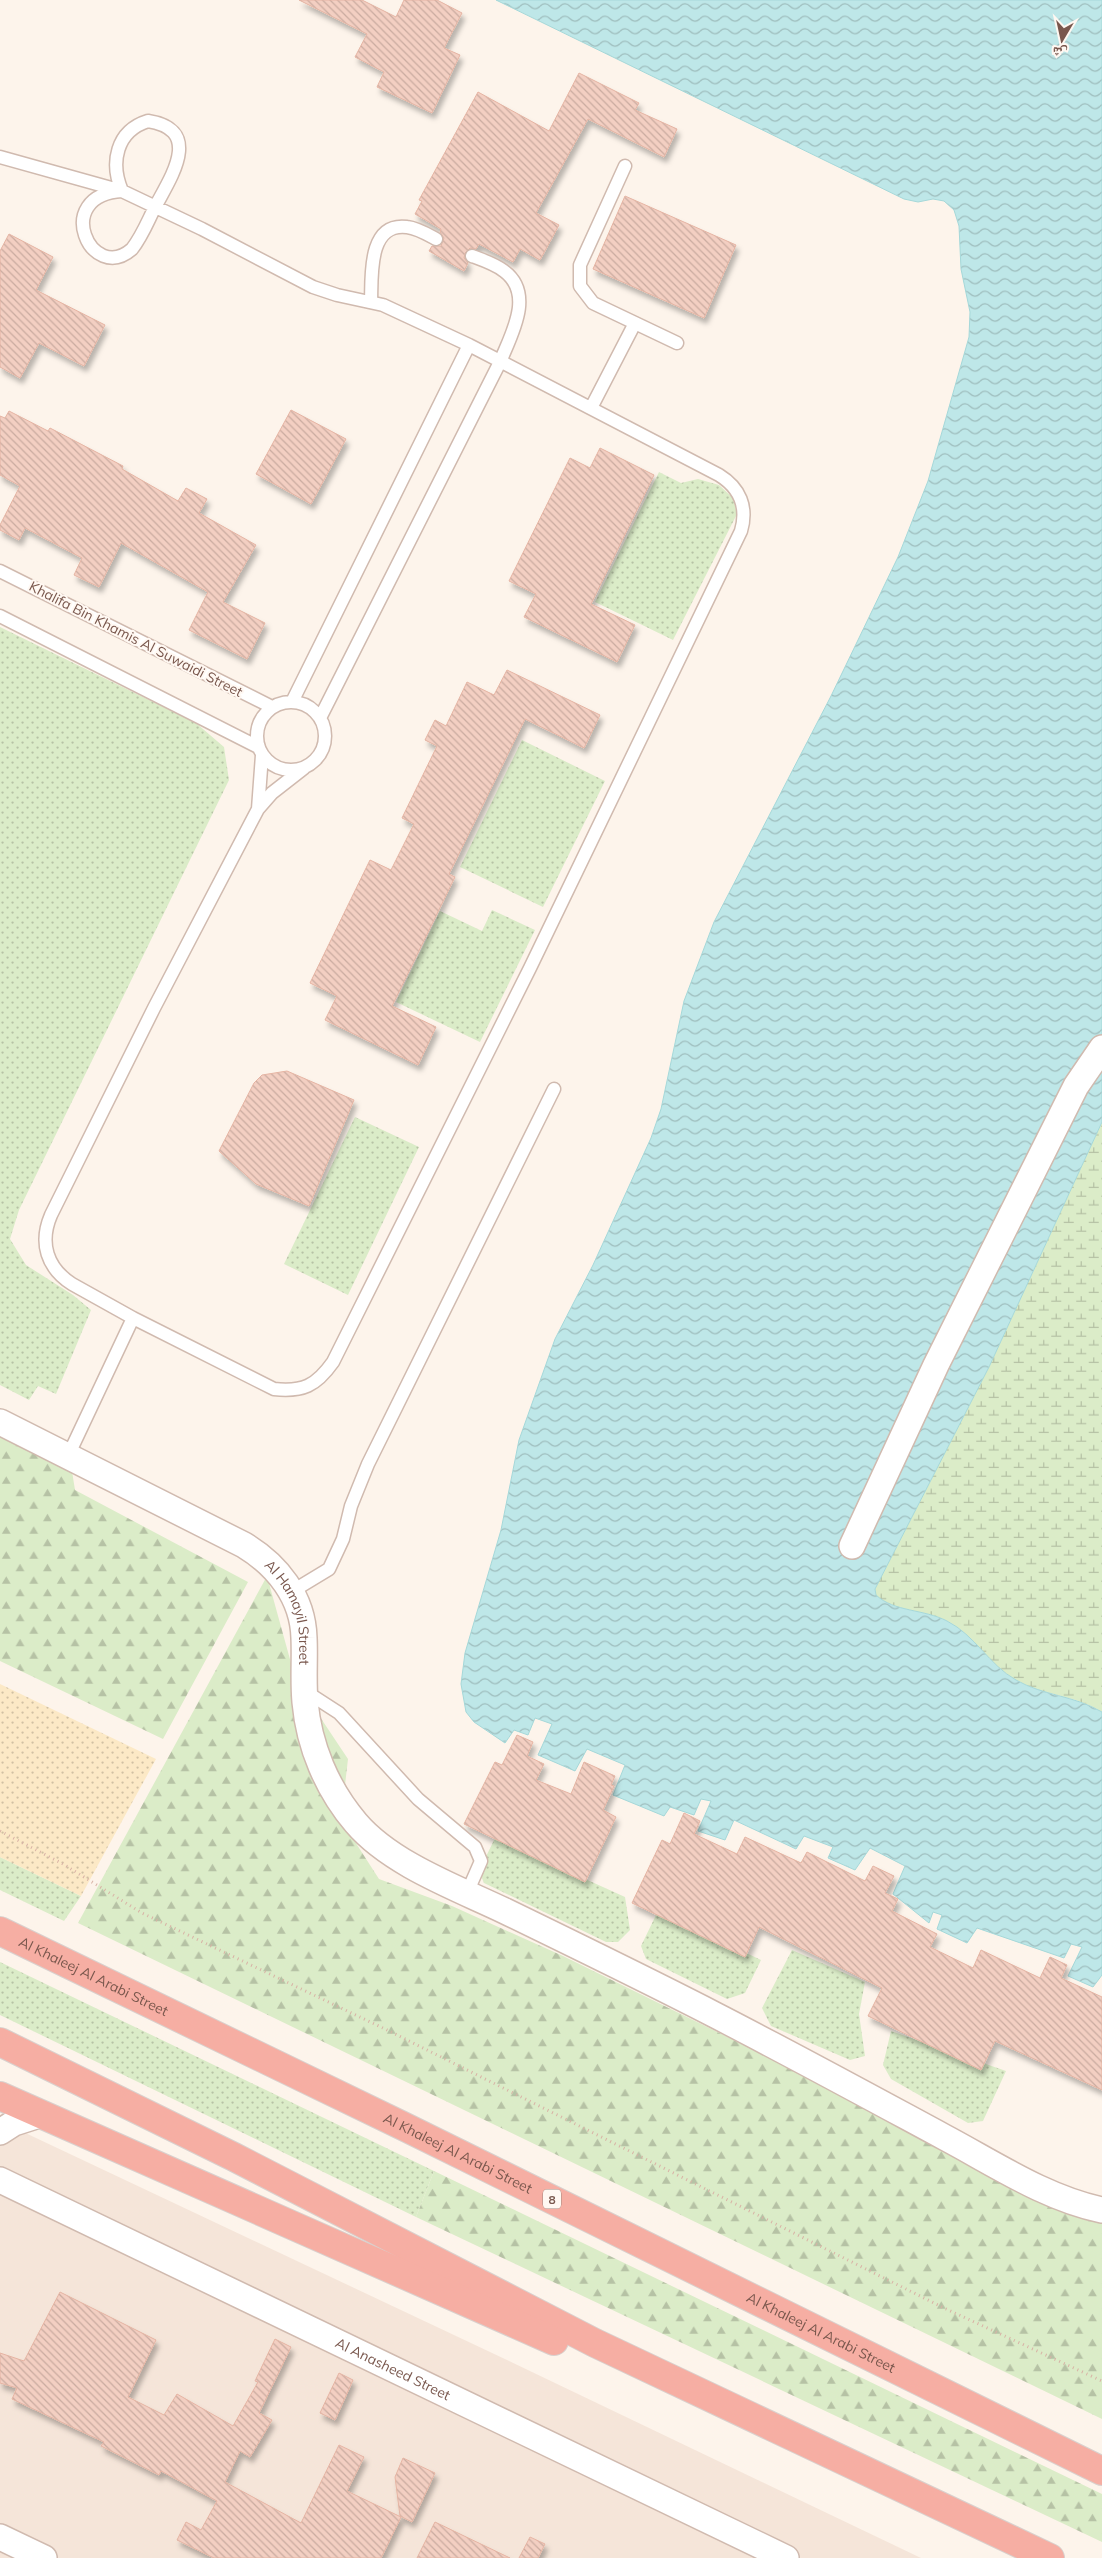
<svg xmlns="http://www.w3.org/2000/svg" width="1102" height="2558" font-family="Mulish,'Noto Naskh Arabic',sans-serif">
  <defs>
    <pattern id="grass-dots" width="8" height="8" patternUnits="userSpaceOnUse" patternTransform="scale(1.25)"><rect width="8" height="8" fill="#dbecc8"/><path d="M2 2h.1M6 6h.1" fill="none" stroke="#b6c2a5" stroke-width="1.8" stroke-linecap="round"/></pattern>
    <pattern id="forest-firs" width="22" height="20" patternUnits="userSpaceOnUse" patternTransform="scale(1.25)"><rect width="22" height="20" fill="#dbecc8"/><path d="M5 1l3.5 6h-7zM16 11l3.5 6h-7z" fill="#b6c2a5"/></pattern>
    <pattern id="wetland-marsh" width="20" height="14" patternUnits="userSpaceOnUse" patternTransform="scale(1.25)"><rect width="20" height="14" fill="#dbecc8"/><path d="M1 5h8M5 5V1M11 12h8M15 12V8" fill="none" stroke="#b6c2a5"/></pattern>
    <pattern id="sand-dots" width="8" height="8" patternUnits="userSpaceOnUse" patternTransform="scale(1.25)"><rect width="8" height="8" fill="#fce9c6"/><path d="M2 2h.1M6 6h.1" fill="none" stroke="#d1c0a3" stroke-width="1.8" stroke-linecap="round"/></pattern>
    <pattern id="water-waves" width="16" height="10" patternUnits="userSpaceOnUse" patternTransform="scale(1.25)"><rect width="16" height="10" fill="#bee7e8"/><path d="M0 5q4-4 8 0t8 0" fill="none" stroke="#9fbebe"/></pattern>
    <pattern id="building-back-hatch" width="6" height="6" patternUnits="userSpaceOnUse" patternTransform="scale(1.25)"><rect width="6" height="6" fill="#f3cfc2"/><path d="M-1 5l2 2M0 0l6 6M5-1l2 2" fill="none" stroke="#caaba0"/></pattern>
    <filter id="shadow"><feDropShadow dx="3" dy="5.5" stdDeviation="2.5" flood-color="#0004"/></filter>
  </defs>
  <rect width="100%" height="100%" fill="#fdf4eb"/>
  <path fill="#f5e5d9" d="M0 2121 507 2360 921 2558H0Z"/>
  <path fill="url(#grass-dots)" d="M659 472 681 483 698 479 719 485 733 498 737 514 673 640 595 602Z
    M0 627 196 723 224 747 229 780 19 1210 10 1239 26 1265 73 1295 91 1310 56 1394 38 1386 29 1400 0 1385Z
    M522 740 605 781 543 907 460 867Z
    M492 910 535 930 480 1042 396 1002 440 911 482 931Z
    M355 1117 419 1147 348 1295 284 1264Z
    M495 1838 625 1897 630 1930 618 1942H606L484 1883 479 1871Z
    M0 1857 81 1896 64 1921 0 1890Z
    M658 1911 761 1960 745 1993 727 1999 646 1959 641 1946Z
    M792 1950 865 1982 859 2014 865 2056 850 2060 771 2026 762 2008Z
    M0 1962 434 2171 416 2217 0 2015Z
    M891 2031 1006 2071 983 2121 968 2123 891 2079 883 2065Z"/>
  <path fill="url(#forest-firs)" d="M0 1429 71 1465 75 1490 248 1582 163 1739 0 1661Z
    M267 1576 296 1681 348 1759 341 1820 379 1879 452 1906 563 1956 817 2081 1102 2217V2419L78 1923Z
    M434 2171 1102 2494V2542L416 2217Z"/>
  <path fill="url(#wetland-marsh)" d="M1102 1122V1712C1073 1694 1044 1696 1016 1680 989 1665 975 1635 947 1621 924 1609 894 1612 876 1595L875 1589 989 1367Z"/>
  <path fill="url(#sand-dots)" d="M0 1684 156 1759 81 1896 0 1857Z"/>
  <path fill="url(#water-waves)" stroke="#a5d8d9" d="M496 0H1102V1122L989 1367 875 1589 876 1595C894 1612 924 1609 947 1621 975 1635 989 1665 1016 1680 1044 1696 1073 1695 1102 1712V1975L1093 1987 1068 1976 1082 1947 1071 1944 1064 1958 977 1928 967 1943 937 1929 942 1915 933 1912 929 1923 893 1894 905 1866 870 1848 855 1870 828 1858 833 1847 804 1836 796 1849 734 1820 725 1840 698 1831 711 1801 701 1799 694 1815 670 1807 664 1816 613 1795 625 1765 587 1749 575 1771 538 1755 552 1724 535 1718 528 1735 514 1730 505 1743 474 1722 466 1712 461 1684 465 1653 501 1530 519 1440 555 1339 593 1265 651 1138 661 1109 684 1001 714 922 831 696 898 557 928 481 969 337 970 312 961 269 959 226 954 210 944 201 933 199 918 202 904 199Z"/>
  <path fill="url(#building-back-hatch)" stroke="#e5b4a3" filter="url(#shadow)" d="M299 0H362L396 17 404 0H437L462 13 444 48 460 55 432 113 377 87 384 72 355 57 367 34Z
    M579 73 639 103 635 110 677 129 664 157 588 119 536 213 559 225 540 260 520 249 513 262 479 244 476 249 470 248 465 253 464 258 468 263 464 271 429 251 432 246H441L444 238 440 232 441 229 415 214 422 201 419 200 478 92 549 131Z
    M625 196 736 245 704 318 593 269Z
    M9 234 53 257 36 290 105 325 84 366 39 343 20 378 0 367V251Z
    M291 410 346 439 311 504 256 474Z
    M9 411 48 431 50 428 123 466 122 469 178 501 186 488 207 499 199 513 256 545 223 602 265 623 247 659 189 630 208 592 121 543 99 587 74 575 82 558 25 528 19 540 0 530V525L20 486 0 475V416L5 418Z
    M600 448 654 475 591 604 635 625 617 662 524 617 536 594 509 581 570 458 590 468Z
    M507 670 600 715 584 748 525 719 449 874 455 877 392 1006 436 1027 418 1065 325 1020 337 996 310 983 370 860 391 870 414 824 402 818 437 746 425 740 435 720 446 726 467 682 494 695Z
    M287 1071 354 1100 309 1206 256 1184 219 1151 254 1083 262 1075Z
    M517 1735 533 1742 527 1756 544 1764 536 1780 571 1794 584 1762 615 1776 611 1785 614 1786 603 1810 616 1817 585 1882 464 1824 495 1762 502 1765Z
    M684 1813 700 1821 694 1834 737 1854 745 1837 801 1863 807 1852 865 1881 873 1866 894 1876 885 1893 898 1899 892 1911 937 1934 930 1947 973 1968 981 1950 1040 1978 1050 1957 1067 1965 1061 1978 1102 1997V2090L995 2041 981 2070 868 2016 882 1988 759 1927 745 1957 632 1903 662 1840 670 1844Z
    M60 2292 156 2340 128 2397 164 2415 177 2394 233 2426 258 2382 255 2381 275 2339 291 2347 259 2413 272 2420 250 2457 240 2451 225 2482 301 2523 339 2445 364 2457 347 2491 401 2517 381 2558H214L177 2540 186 2522 201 2530 217 2501 161 2471 159 2475 101 2446 104 2442 12 2399 17 2388 0 2383V2353L24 2361Z
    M339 2373 353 2380 335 2420 320 2413Z
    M403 2458 435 2473 412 2522 400 2516 395 2477Z
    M435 2522 510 2558H417Z
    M530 2537 545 2544 538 2558H519Z"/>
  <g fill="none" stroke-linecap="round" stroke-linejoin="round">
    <defs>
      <path id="lane" d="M148 121C205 130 169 180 154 209 147 223 142 236 132 249 91 285 51 195 122 191 110 163 116 131 148 121Z
        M0 157 122 191 202 229 313 287 337 295 383 305 469 345
        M625 166 580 265V286L593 303 677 343
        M371 302C372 278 367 222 407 227 417 228 427 234 436 239
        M591 408 635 323
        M0 571 272 707
        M0 616 258 747
        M257 736a34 34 0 1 1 68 0a34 34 0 1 1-68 0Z
        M292 702 469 345 719 475C740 488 748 507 741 531L530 968 333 1362C316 1386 303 1392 274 1389L133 1318 72 1284C47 1268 39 1243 51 1215L154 1008 258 809 272 793 304 768
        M320 718 500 362C511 335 535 294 504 271 495 264 483 260 472 256
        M258 809 262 755
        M68 1456 133 1318
        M291 1592 329 1569 343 1539 351 1506 368 1464 554 1089
        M305 1691 339 1713 418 1799 475 1847 481 1861 467 1893"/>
      <g id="street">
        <path id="s1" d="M0 1422 244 1545C277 1565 303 1597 304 1638 305 1659 303 1680 305 1702 309 1746 327 1789 356 1823 391 1864 457 1888 505 1911 575 1945 645 1979 713 2014 791 2054 868 2096 944 2137 995 2164 1045 2198 1102 2210"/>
        <path d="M852 1546 936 1365 1076 1086 1102 1048"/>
        <path d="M0 2132 14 2123 39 2115"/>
        <path id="s2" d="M0 2180 786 2558"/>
        <path d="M0 2537 44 2558"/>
      </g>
      <g id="highway">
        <path id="s3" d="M0 1931 405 2127 1102 2471"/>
        <path d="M0 2042 234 2157 595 2343 1050 2558"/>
        <path d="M0 2096 554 2341"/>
      </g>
    </defs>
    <use href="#lane" stroke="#d0baaf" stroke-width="15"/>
    <use href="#street" stroke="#d0baaf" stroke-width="28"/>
    <use href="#highway" stroke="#d9d0cd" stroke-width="30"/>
    <path stroke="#d8b2a5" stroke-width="3" stroke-dasharray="1 4" stroke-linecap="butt" d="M0 1831 63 1864 142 1913 385 2029 944 2308 1102 2381"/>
    <use href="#lane" stroke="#fff" stroke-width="12"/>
    <use href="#street" stroke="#fff" stroke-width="25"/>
    <use href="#highway" stroke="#f6aea3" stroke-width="28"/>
  </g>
  <g text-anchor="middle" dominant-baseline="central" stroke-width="4" stroke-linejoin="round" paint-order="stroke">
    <rect fill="#fff8f2" stroke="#a1877e" stroke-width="1" x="543" y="2189.5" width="18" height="19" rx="4"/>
    <g font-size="12" font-weight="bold" fill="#79574d">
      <text x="552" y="2199">8</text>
    </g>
    <g font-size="14" fill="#79574d" stroke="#fff8f2">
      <text transform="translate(136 639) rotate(27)">Khalifa Bin Khamis Al Suwaidi Street</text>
      <text stroke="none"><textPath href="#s1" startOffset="359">Al Hamayil Street</textPath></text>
      <text stroke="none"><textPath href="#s3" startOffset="104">Al Khaleej Al Arabi Street</textPath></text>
      <text stroke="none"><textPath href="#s3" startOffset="509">Al Khaleej Al Arabi Street</textPath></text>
      <text stroke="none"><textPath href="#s3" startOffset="914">Al Khaleej Al Arabi Street</textPath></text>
      <text stroke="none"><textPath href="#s2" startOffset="436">Al Anasheed Street</textPath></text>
    </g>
  </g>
  <g transform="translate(1062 40) rotate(189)" stroke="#fff8f2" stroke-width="4" paint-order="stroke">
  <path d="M0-4L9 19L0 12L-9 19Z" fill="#79574d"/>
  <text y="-8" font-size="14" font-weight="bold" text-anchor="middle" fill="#79574d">ش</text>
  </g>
</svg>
